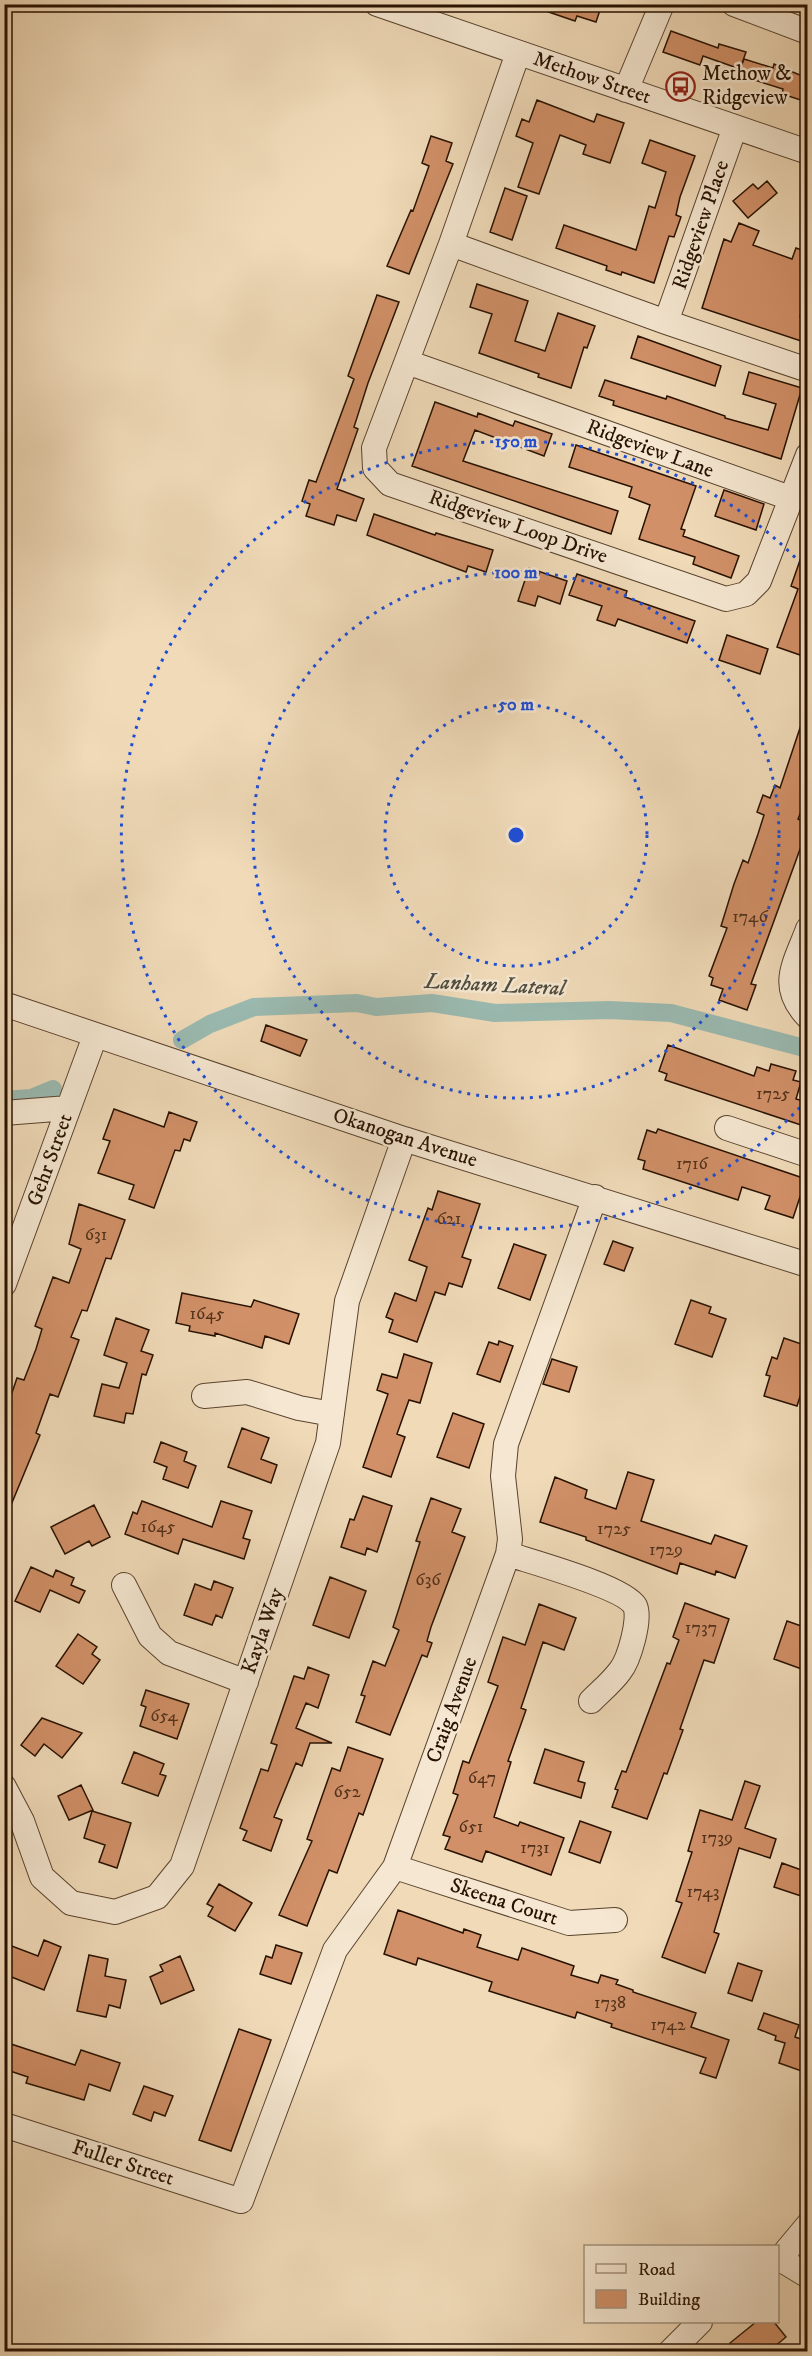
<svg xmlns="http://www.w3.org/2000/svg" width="812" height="2356" font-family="'IM FELL DW Pica',serif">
  <rect width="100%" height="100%" fill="#f0dab8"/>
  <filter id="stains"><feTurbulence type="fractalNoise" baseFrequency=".00333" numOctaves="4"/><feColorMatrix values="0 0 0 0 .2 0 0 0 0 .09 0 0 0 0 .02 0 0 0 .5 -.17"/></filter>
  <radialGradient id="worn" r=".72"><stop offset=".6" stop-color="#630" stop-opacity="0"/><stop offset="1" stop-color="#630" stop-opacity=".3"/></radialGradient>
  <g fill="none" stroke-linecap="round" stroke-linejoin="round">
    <path stroke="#9abab1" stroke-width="18" d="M182 1040 210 1024 254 1007 357 1003 376 1007 432 1003 495 1013 609 1010 671 1013 808 1049
      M4 1100 31 1098 53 1089"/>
  </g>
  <path fill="#d19068" stroke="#271100" stroke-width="1.5" d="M535 4H602L596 22 577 16 575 21 534 7Z
    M671 31 718 48 719 44 746 52 740 69 703 56 700 65 663 52Z
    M744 59 773 68 774 64 807 78V102L782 94 783 89 738 75Z
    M537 100 594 122 597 114 624 123 610 163 583 154 586 145 560 135 539 194 518 187 533 143 516 136 522 119 529 122Z
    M431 136 452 143 446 161 453 164 409 274 387 266 411 210 413 211 429 166 422 163Z
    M650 140 695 156 680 197 676 215 681 217 674 237 669 236 654 283 622 272 621 275 606 270 607 266 556 248 564 225 636 250 649 206 655 208 666 172 642 163Z
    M767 181 777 193 748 218 733 201 753 184 758 189Z
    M505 188 527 196 512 240 490 232Z
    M739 223 759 231 753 245 792 259 796 248 807 252V289L800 317 807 319 804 342 702 308 724 239 731 242Z
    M477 284 528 301 515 341 545 351 558 313 595 326 587 348 584 347 571 388 538 377 539 374 479 353 492 314 470 307Z
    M377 295 399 302 368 383 354 427 358 429 337 489 364 499 356 521 337 515 334 525 306 516 310 504 302 501 309 480 316 482 354 379 348 376Z
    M638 336 721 366 715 386 631 358Z
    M749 372 802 388 781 459 613 405 614 401 599 396 605 380 666 399 667 396 725 416V418L768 430 776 404 743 394Z
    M435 402 477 417 478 413 513 426 515 421 552 434 544 456 475 430 463 461 618 511 611 534 412 466Z
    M576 445 696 486 681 529 685 530 683 536 739 556 731 578 693 564 695 557 639 539 650 505 629 497 632 487 569 467Z
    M724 490 764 504 756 530 715 516Z
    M374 514 435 535 436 533 493 550 486 572 468 566 466 572 367 535Z
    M805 546H807V635L800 655 777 647 798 589 791 586Z
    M529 568 567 581 560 604 538 596 535 606 518 601Z
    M577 574 627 591 625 597 695 621 687 643 618 619 615 626 597 620 602 606 569 595Z
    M727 635 768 649 760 674 719 660Z
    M805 713H807V796L798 819 807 823V830L751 984 756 985 747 1010 719 1000 723 989 711 985 713 978 709 976 727 928 721 926 734 884 743 860 748 863 758 834 764 815 757 812 763 795 770 798 775 785 780 788Z
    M266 1025 307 1040 300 1056 261 1041Z
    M668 1045 754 1076 757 1067 769 1071 771 1064 796 1071 793 1080 801 1082 796 1099 807 1102V1127L665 1080 667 1074 659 1071Z
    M114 1109 164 1127 169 1112 197 1122 190 1141 184 1139 180 1151 175 1150 154 1208 129 1199 134 1185 98 1173 110 1141 103 1139Z
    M658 1129 806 1179 793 1218 765 1209 770 1196 742 1187 738 1200 643 1169 645 1161 638 1159 647 1130 656 1133Z
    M438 1191 480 1204 462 1257 471 1260 462 1287 449 1283 445 1295 435 1292 417 1342 389 1332 393 1320 386 1317 395 1293 416 1301 427 1267 409 1260 428 1208 432 1210Z
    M79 1204 125 1220 111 1259 106 1258 87 1311 82 1310 71 1337 79 1340 71 1362 58 1397 50 1394 36 1433 40 1435 4 1522V1416L17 1378 24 1380 36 1349 42 1329 35 1326 53 1277 69 1283 81 1249 69 1244Z
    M613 1241 633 1248 624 1271 604 1264Z
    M514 1244 546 1255 530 1300 498 1288Z
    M182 1293 251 1307 254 1300 299 1314 289 1344 265 1336 262 1348 215 1333V1336L189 1331 190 1326 176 1323Z
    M691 1300 711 1307 709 1313 726 1319 712 1357 675 1344Z
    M116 1318 149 1330 141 1351 153 1355 146 1375 142 1374 133 1414 126 1413 124 1423 94 1416 102 1384 119 1388 127 1363 104 1355Z
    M784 1338 807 1346V1375L797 1406 764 1396 770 1376 766 1375 772 1357 777 1359Z
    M499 1341 513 1346 500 1382 477 1374 489 1342 498 1345Z
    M404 1354 432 1363 420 1403 409 1400 397 1434 405 1437 391 1477 363 1467 388 1394 377 1390 382 1374 397 1378Z
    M552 1359 577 1367 569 1392 543 1384Z
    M453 1413 484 1424 469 1468 437 1457Z
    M242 1428 269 1438 261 1459 277 1465 271 1483 228 1467Z
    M161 1442 187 1452 184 1461 196 1466 188 1488 163 1479 167 1467 154 1462Z
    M628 1472 654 1480 641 1521 711 1544 715 1535 747 1546 735 1578 716 1571 715 1575 680 1563 677 1574 586 1540V1537L540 1522 555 1477 587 1490 585 1498 616 1509Z
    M363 1496 392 1506 377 1552 367 1548 365 1555 341 1547 350 1519 354 1520Z
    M431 1498 461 1509 452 1532 465 1537 431 1627 427 1641 432 1643 427 1657 422 1655 390 1735 356 1722 365 1696 361 1695 373 1661 385 1666 399 1630 393 1627 420 1542 416 1541Z
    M142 1501 212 1527 221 1501 252 1511 243 1538 250 1540 244 1559 183 1539 178 1554 125 1534 133 1512 137 1514Z
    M94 1505 110 1537 92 1546 89 1541 65 1554 51 1527Z
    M31 1567 53 1577 56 1570 74 1578 71 1585 85 1591 79 1603 50 1590 40 1612 15 1601Z
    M330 1577 366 1591 349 1638 313 1625Z
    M214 1581 233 1588 222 1618 216 1615 212 1625 184 1615 195 1584 211 1590Z
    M685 1603 729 1619 714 1663 704 1660 680 1729 683 1730 667 1774 664 1773 647 1819 612 1807 618 1790 615 1789 622 1771 626 1772 667 1663 670 1664 679 1640 673 1637Z
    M539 1604 576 1618 564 1650 543 1642 521 1708 526 1710 508 1761 511 1762 494 1817 518 1826 520 1822 564 1838 551 1875 486 1851 482 1862 445 1849 450 1837 443 1835 458 1795 453 1793 463 1761 469 1763 498 1686 488 1682 503 1637 525 1645Z
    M787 1621 807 1628V1671L774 1659Z
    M78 1634 97 1647 92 1654 100 1660 83 1684 56 1666Z
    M308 1667 329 1675 318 1708 306 1703 296 1728 332 1743H310L302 1766 296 1763 274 1817 282 1820 271 1851 243 1840 247 1831 240 1828 261 1769 268 1771 277 1745 271 1743 294 1676 304 1679Z
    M146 1690 189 1704 177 1739 140 1726 146 1707 141 1705Z
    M42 1718 82 1733 62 1758 44 1744 35 1756 21 1745Z
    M348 1747 383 1759 363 1815 359 1813 337 1873 329 1870 307 1926 279 1915 312 1841 307 1839 332 1768 340 1771Z
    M545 1749 584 1762 578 1781 585 1783 581 1798 534 1783Z
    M134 1752 164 1764 160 1774 166 1776 158 1796 122 1783Z
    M745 1781 760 1786 745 1828 776 1839 770 1858 739 1848 714 1932 719 1934 705 1973 662 1957 682 1903 676 1901 692 1852 688 1851 700 1810 732 1820Z
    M81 1785 93 1810 69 1820 58 1796Z
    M92 1811 131 1823 117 1868 99 1862 105 1845 84 1838Z
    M580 1821 611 1832 600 1863 569 1852Z
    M782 1863 807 1872V1898L774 1887Z
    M219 1884 252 1903 235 1931 208 1916 213 1907 207 1904Z
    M398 1910 463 1933 464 1929 481 1935 477 1947 518 1960 522 1948 574 1966 571 1975 598 1983 601 1975 618 1980 616 1984 633 1990V1992L696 2013 691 2027 729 2040 716 2078 700 2073 706 2058 611 2027 612 2024 577 2012 575 2018 489 1991 492 1982 418 1958 416 1965 384 1954Z
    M44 1940 61 1947 44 1990 4 1974V1943L38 1956Z
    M276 1945 302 1953 291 1984 260 1974 266 1956 272 1958Z
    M89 1955 108 1959 105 1976 126 1980 120 2008 109 2005 106 2017 77 2011Z
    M180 1956 194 1990 161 2004 150 1977 163 1971 160 1965Z
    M738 1963 762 1971 752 2001 728 1993Z
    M764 2013 799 2025 795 2037 807 2041V2073L779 2063 785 2043 775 2040 776 2036 758 2029Z
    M239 2029 271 2040 231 2151 199 2140Z
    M11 2044 75 2065 81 2050 120 2063 110 2091 89 2084 84 2100 26 2083 28 2077 4 2069Z
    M144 2086 173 2096 165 2116 154 2112 151 2121 133 2114Z
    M756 2322H774L786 2337 768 2352H737L730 2343Z"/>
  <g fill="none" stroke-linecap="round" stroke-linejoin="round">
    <defs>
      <path id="minor" d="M377 4 808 152
        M734 4 808 32
        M518 53 451 244 374 448 375 468 390 484 726 599 746 594 759 581 808 455
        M626 90 662 4
        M451 244 666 322 808 370
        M666 322 735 127
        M407 362 790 498
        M808 929C795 964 778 986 808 1017
        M4 1004 404 1139 808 1265
        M4 1113 68 1108
        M727 1128 808 1155
        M4 1284 95 1036
        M204 1396 247 1392 299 1408 332 1414
        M508 1554C532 1562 624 1587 635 1606 641 1619 629 1660 620 1671 612 1682 601 1691 591 1701
        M124 1585 150 1636 169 1653 246 1682
        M4 1787 22 1821 42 1877 71 1903 115 1912 157 1897 182 1866 328 1443 347 1301 404 1139
        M395 1867 569 1923 615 1920
        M4 2125 241 2201 335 1950 395 1867 508 1554 510 1539 503 1476 506 1444 595 1197
        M780 2259 808 2276
        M778 2261 808 2225
        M670 2352 700 2322"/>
    </defs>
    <use href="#minor" stroke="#59432e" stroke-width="26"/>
    <use href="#minor" stroke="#f5e7d1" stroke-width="24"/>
  </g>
  <g fill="none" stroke="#1d4ed8" stroke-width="3" stroke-dasharray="3 6">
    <circle cx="516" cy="835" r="131"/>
    <circle cx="516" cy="835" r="263"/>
    <path d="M806 1101A394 394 0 1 1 806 569"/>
  </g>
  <defs>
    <symbol id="bus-ring" viewBox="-11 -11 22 22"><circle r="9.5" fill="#f5e7d1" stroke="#8f2418" stroke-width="1.5"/><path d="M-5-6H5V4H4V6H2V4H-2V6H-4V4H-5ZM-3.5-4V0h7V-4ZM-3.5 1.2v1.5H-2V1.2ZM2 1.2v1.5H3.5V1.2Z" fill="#8f2418"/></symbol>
  </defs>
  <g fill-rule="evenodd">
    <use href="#bus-ring" x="664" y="70" width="33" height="33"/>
  </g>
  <g text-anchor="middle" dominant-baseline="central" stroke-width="5" stroke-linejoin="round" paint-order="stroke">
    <g font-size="18" fill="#52311a">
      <text x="750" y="917">1746</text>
      <text x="773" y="1094">1725</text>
      <text x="692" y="1164">1716</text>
      <text x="449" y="1219">621</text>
      <text x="96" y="1235">631</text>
      <text x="207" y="1314">1645</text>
      <text x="158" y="1527">1645</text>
      <text x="614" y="1529">1725</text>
      <text x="666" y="1550">1729</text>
      <text x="428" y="1580">636</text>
      <text x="701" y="1628">1737</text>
      <text x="164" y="1716">654</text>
      <text x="482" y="1778">647</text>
      <text x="347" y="1792">652</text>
      <text x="471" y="1827">651</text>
      <text x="717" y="1838">1739</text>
      <text x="535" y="1848">1731</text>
      <text x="703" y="1892">1743</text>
      <text x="610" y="2003">1738</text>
      <text x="668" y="2025">1742</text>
    </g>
    <g font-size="21" fill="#271100" stroke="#f5e7d1" text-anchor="start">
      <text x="702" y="74">Methow &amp;<tspan x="702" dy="24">Ridgeview</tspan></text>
    </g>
    <g font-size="21" fill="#271100" stroke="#f5e7d1">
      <text transform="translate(592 78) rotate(19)">Methow Street</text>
      <text transform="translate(701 225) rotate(-71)">Ridgeview Place</text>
      <text transform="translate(650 449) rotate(20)">Ridgeview Lane</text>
      <text transform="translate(518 527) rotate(19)">Ridgeview Loop Drive</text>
      <text transform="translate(405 1138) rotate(18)">Okanogan Avenue</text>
      <text transform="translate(50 1160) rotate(-70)">Gehr Street</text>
      <text transform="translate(263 1631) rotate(-71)">Kayla Way</text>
      <text transform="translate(452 1710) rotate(-70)">Craig Avenue</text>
      <text transform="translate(504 1902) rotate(18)">Skeena Court</text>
      <text transform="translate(123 2163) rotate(18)">Fuller Street</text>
    </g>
    <g font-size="22" font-style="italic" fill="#4f4c3e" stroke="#f5e7d1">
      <text transform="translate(495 985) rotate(3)">Lanham Lateral</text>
    </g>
  </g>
  <circle cx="516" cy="835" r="9" fill="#1d4ed8" stroke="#f5e7d1" stroke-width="3"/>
  <g font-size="18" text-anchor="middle" font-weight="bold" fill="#1d4ed8" stroke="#f5e7d1" stroke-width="5" stroke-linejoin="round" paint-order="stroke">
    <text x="516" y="447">150 m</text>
    <text x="516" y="578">100 m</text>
    <text x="516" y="710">50 m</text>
  </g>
  <rect width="812" height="2356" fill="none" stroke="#f0dab8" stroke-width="24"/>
  <rect x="6" y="6" width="800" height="2344" fill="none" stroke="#271100" stroke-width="3"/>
  <rect x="12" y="12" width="788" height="2332" fill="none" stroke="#271100" stroke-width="1.5"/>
  <rect x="584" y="2245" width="195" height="78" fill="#f5e7d1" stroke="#a3917d" stroke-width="1.5"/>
  <rect x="596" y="2264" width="30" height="9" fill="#f5e7d1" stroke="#a3917d" stroke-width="1.5"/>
  <text x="638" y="2275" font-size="18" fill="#271100">Road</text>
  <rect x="596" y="2290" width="30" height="18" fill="#d19068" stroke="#a3917d" stroke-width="1.5"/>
  <text x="638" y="2305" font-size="18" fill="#271100">Building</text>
  <rect width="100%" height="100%" filter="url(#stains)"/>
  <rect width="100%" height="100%" fill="url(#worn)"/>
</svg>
